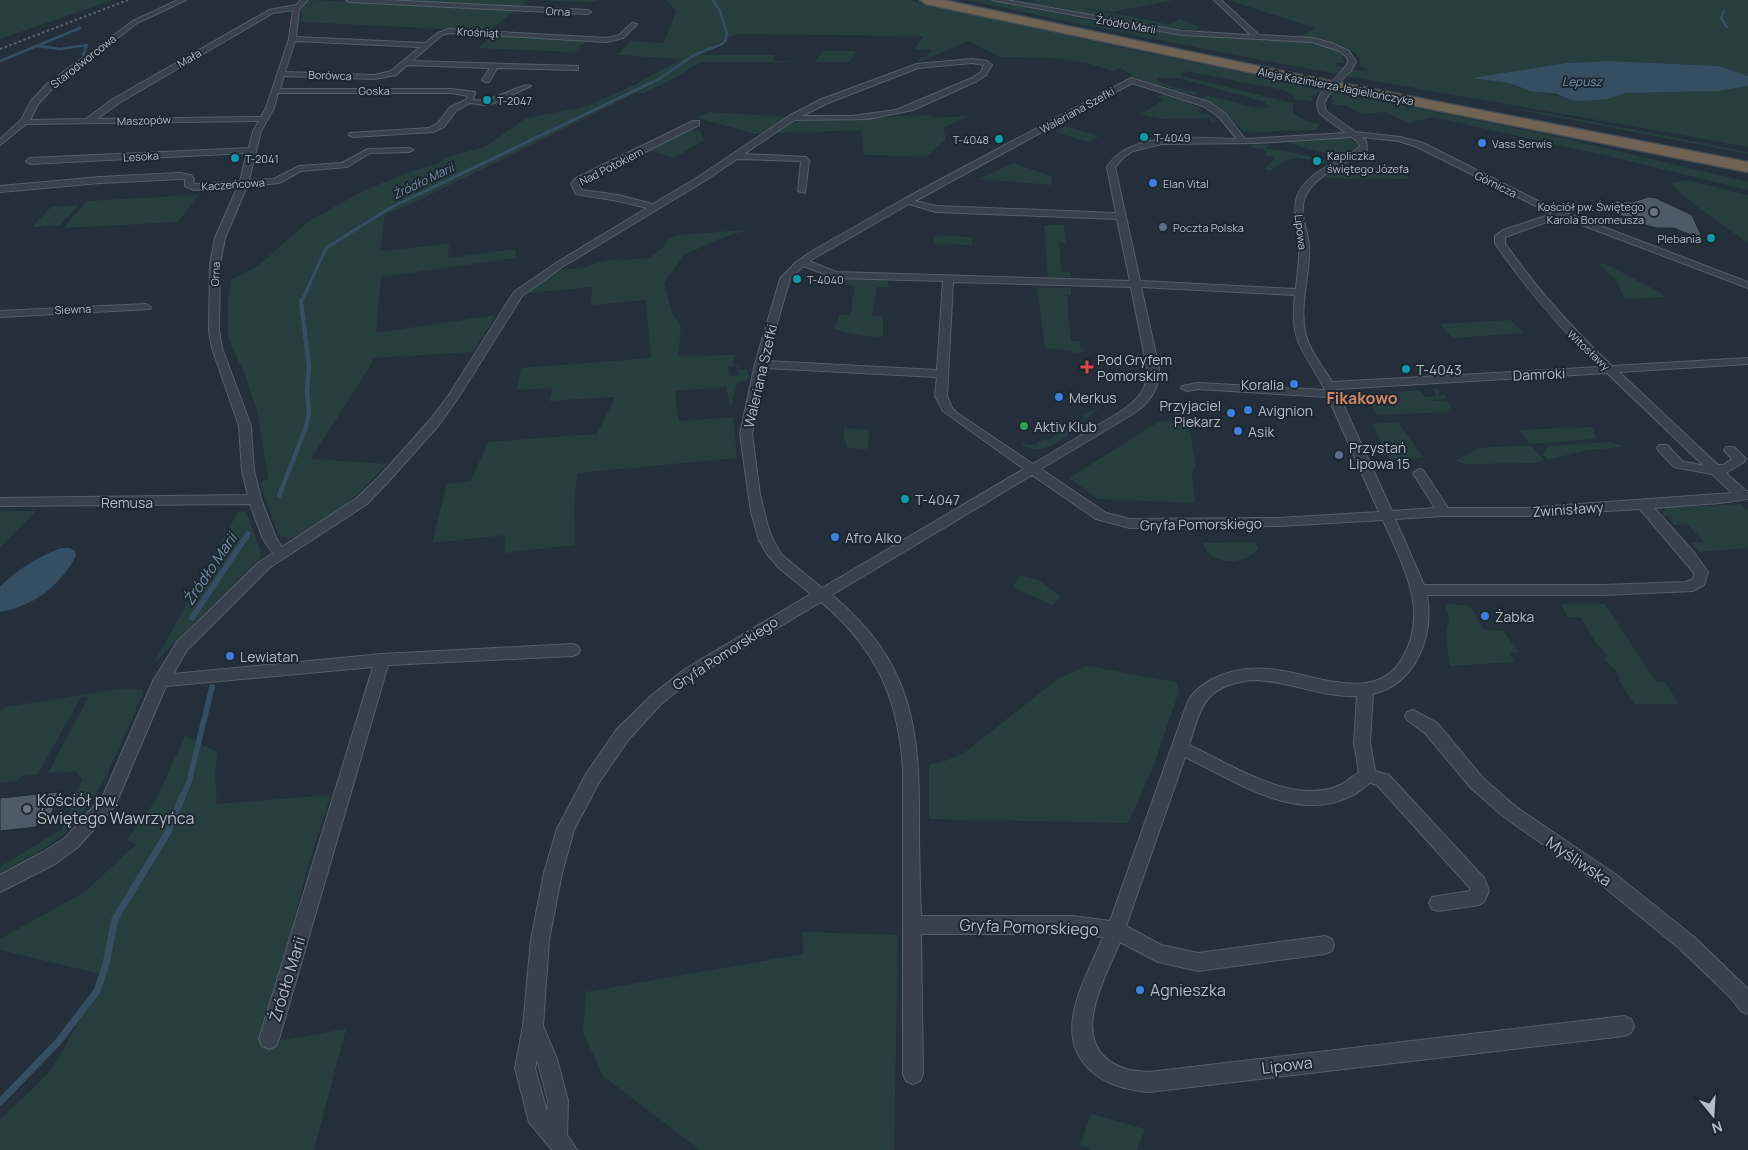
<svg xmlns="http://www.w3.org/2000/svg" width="1748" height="1150" font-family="Manrope,sans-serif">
  <rect width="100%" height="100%" fill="#23303b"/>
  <path fill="#263e3d" d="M0 0H113L0 39Z
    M311 0 332 1 515 10 489 31 301 22 302 5Z
    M420 0H599L589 2 529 0 518 8 414 1Z
    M666 0H910L1128 49 1571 140 1748 182V190L1608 156 1432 117 1409 123 1385 112 1362 114 1346 106 1333 104V101H1335L1332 99 1333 96 1318 93 1311 96 1313 101 1294 99 1293 95 1284 90 1186 71 1181 76 1293 103V113L1306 121 1320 124 1317 130 1244 132 1220 107 1202 98 1208 96 1239 103 1238 104 1257 108 1270 107 1265 102 1179 78H1157L1160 83 1198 93 1195 95 1137 79 1121 68 1113 71 1087 63 1054 58 1000 57 968 41 920 62 918 61 921 57H926L932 50 914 49 923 36 738 34C723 38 711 48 698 55H774L773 61 814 62 824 51H858L849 62H700L678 76 644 93H636L409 205 385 214 380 251 449 244 448 258 515 249 516 258 381 277 376 333 496 315 473 352 373 358V361L311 459 387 464C362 493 324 527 288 539L278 535 260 483 268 478 257 410 247 380 228 337V301L231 280 258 266 309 221 365 190 412 171 438 164 447 157 485 147 526 118 585 107 632 86 682 59 618 55 630 41 664 43 676 11Z
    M967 0H988C1072 16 1158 36 1244 39 1264 40 1343 36 1345 63H1336L1337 66 1360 71 1367 69 1360 66V58C1344 41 1317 38 1296 36L1303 35 1315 28 1228 0H1748V76L1719 66 1609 61 1568 63 1474 78 1509 83 1519 88 1582 101 1608 99 1627 93 1719 91 1748 86V147C1628 124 1507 105 1386 83 1246 58 1107 30 967 0Z
    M1011 0 1040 3 1031 0H1174L1112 12 1072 7 1130 16 1170 25 1180 19 1200 27 1195 30 1252 34 1172 28Z
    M492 36 587 41 574 52 478 48Z
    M1163 94 1190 103 1203 110 1197 111 1201 114 1207 113 1216 122H1212L1209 118 1162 119 1141 114 1164 100 1157 97Z
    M1479 102 1574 118 1748 152V154Z
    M708 112 787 117 760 134H756L697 118Z
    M931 115 932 118 968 116 943 128 946 139 927 156 864 155 861 130 776 133 791 123 800 121Z
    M1066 126 1099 136 1088 142 1055 132Z
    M699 130 704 140 674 158 648 150 686 131Z
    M1342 138 1352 140 1359 145C1347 163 1303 148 1287 142Z
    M1254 144 1269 145 1265 148 1295 153 1328 161 1321 164C1297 155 1290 155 1270 171L1264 169 1275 158 1264 155 1266 153 1263 148H1252V145Z
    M1013 163 1051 176 1052 185 980 179Z
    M1343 166 1400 167 1409 179 1323 178Z
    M1687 180 1748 195V243C1722 223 1693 207 1671 183Z
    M198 195 178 222 63 228 87 201Z
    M79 205 60 225 32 227 51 207Z
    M1044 225H1064L1066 243H1059L1062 272H1070L1071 277H1048Z
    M746 230 719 239 684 255 664 283 672 313 681 326 678 356 735 355 732 364 741 366 737 368V365L728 367 729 376 739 375 738 370 747 369 749 375 747 381 737 382 731 409 726 387 675 391 679 421 733 417 737 458 577 473 574 509 575 545 504 553 506 535 432 543 447 484 471 481 488 442 597 434 615 397 549 401 553 388 517 390 521 368 651 358 646 300 591 305 592 287 527 293 558 270 582 268 604 261 649 258 664 247 667 240 678 235Z
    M935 236 972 237V245L935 244Z
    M1598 263 1606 264 1661 293 1664 297 1625 299 1616 280Z
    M848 279 887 281 889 287H877L872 316 883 317V336C875 339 841 333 833 328L834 325 837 324 839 315H850L855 286 845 285Z
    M1037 288H1071V295H1067L1071 341H1079L1081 348H1084V352L1073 353 1071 351 1045 348Z
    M1510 320 1524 333 1453 338 1440 324Z
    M1433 389H1439L1441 392 1438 393 1440 396 1444 395 1448 399 1428 400 1448 402 1451 407 1447 412 1377 415 1365 394 1419 390 1425 397 1437 396Z
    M1095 409H1099C1075 424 1052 462 1021 445L1023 444 1037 445V442H1041L1042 439 1048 440 1083 420 1082 415Z
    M1182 409 1186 410 1196 466 1192 474 1195 503 1098 499 1069 478 1160 421 1175 422 1173 415Z
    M1398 422 1423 457 1390 460 1372 424Z
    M1592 427 1596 439 1530 444 1519 430Z
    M844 428 870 430 867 449 847 448 844 436Z
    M1612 442 1624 447 1587 450 1548 460 1543 455 1548 446Z
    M1512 446H1531L1544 460 1536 463 1466 464 1455 461 1479 448Z
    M1741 504 1748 511V548L1699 552 1691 543 1704 542 1687 524 1674 525 1669 516H1662L1666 508Z
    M0 511H36L0 547Z
    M246 511 261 552 259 559 154 663 238 512Z
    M1255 542 1258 549C1245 566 1209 566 1203 543Z
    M1020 576 1039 580 1061 597 1052 605 1013 587Z
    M1450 604 1470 606 1484 630 1503 631 1519 652 1510 653 1514 662 1450 666 1446 636 1449 618 1446 606Z
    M1561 604H1605L1656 682H1665L1679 704H1634L1618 679H1621L1614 668 1611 667 1605 658 1608 657 1601 647 1598 646 1580 617H1568Z
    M1087 666 1176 682 1179 691 1154 765 1128 823 929 819V765L948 760 964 753 1059 678Z
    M126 688 142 690 143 694C123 736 102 799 68 830 48 849 23 860 0 873V867L62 829 82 780 76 771 48 773 89 696 81 697 38 774 22 776 17 781 0 783V711L6 707Z
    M185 736 217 752 215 777 217 804 331 795 308 866 262 1044 346 1029 314 1150H0V1120L53 1068 105 975 0 950V939L85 892 136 844 127 840 156 800Z
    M802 932 898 935 894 1150H700L603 1076 583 1032 586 992 803 954Z
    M1091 1114 1145 1129 1137 1150H1092L1080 1145Z"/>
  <path fill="#364e62" d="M1609 61 1719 66 1748 76V86L1719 91 1627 93 1608 99 1582 101 1571 100 1557 94 1530 91 1509 83 1471 78 1567 63Z
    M61 548H70L75 551 76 556C59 587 34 606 0 612V587C17 569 38 557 61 548Z"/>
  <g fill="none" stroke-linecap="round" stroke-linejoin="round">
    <path stroke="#364e62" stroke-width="2.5" d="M1724 11 1721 18 1727 27
      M38 46 60 49 87 45 83 55
      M0 61 80 28H78
      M546 133 659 79 694 55 722 44 726 40 727 34 720 11 713 0"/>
    <path stroke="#364e62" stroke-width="3" d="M301 303 326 248 390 208 548 132"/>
    <path stroke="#364e62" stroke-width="4.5" d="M279 496 306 427 309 414 307 391 309 366 301 301"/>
    <path stroke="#364e62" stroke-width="5.5" d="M192 618 248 534
      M183 796 189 782 212 687"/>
    <path stroke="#364e62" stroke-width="7" d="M0 1102 58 1042 97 991 106 964 115 919 168 832 183 795"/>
  </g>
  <path fill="#4c5b67" stroke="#1e2932" d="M1648 197 1656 198 1692 215 1703 240 1674 228H1657L1641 224 1620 215 1615 201 1633 202Z
    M58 792 54 801H57L50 816 41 817 36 827 0 831V798Z"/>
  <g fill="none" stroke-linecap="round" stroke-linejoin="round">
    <defs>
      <path id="street" d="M178 0H186L137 23 53 88 38 104 30 120 86 119 113 99 269 10 296 5 301 0H308L299 9 296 37 425 43 438 33 448 29 607 38 619 35 632 23 637 24 623 38 607 42 449 33 442 35 412 61 578 66V70H575L497 68 489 82H486L482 80 490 68 407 65 396 75 375 79 284 76 280 89H451L475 92 473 100C493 104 523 81 531 86L494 103 485 105 470 103 456 111 444 127 433 132 353 137 349 135 350 133 429 128 438 123 450 107 466 100 468 96 451 93H278L274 108 261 131 249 180 274 179 299 166 342 163 368 149 409 148 413 150 409 152 370 153 347 167 301 171 279 183 247 186 225 238 220 264 219 331 222 348 251 426 254 471 261 499 276 538 282 547 357 498 380 476 430 420 449 395 514 292 556 263 647 208 618 201 576 194 571 184 576 178 693 121H699V125L579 185 582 190 618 195 653 204 700 176 789 116 822 99 917 64 972 59 987 61 992 65 986 75 977 81 913 110 868 119 794 120 744 154 806 157 809 161 805 193 798 191 801 161 737 159 706 180 562 267 522 296 458 398 438 426 388 482 367 504 269 568 187 650 173 674 382 654 573 644 578 646 580 650 578 654 573 656 388 665 279 1039 276 1046 269 1049 262 1046 259 1039 373 667 166 686 115 806 77 848 55 864 0 892V875L43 852 65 838 103 796 153 681 177 642 259 562 273 553 263 539 250 504 0 506V498L248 495 242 471 239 426 212 348 209 331 210 264 215 238 238 186 194 190 185 186V179H180L100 183 0 192V186L100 177 180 173 191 175 194 179 193 183 195 184 240 181 247 153 30 164 26 161 30 158 249 148 253 131 259 121 26 124 0 145V139L21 120 31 101 47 84 133 21ZM293 10 289 39 266 108 261 117 97 119 119 103 273 13ZM295 41 420 47 391 71 375 75 285 72ZM972 63 984 65 981 72 972 78 896 110 852 116H802L828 103 918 68Z
        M346 0H386L588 10 591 12 588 14 349 2Z
        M992 0H1006L1182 31 1251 35 1214 0H1221L1259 35 1312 38 1332 43 1349 51 1356 62 1350 72H1344L1343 70 1348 62 1347 57 1339 51 1312 42 1182 35Z
        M1131 78 1209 102 1225 113 1245 139 1346 133 1320 114C1315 105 1317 100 1322 92H1328L1329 94 1324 103 1326 111 1355 132 1400 137 1423 143 1548 206 1748 282V288L1561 217 1505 237V243C1536 289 1572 328 1612 366L1748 358V364L1619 372 1718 465H1723L1732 459 1724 450 1726 447H1734L1746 459 1744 462 1726 473 1746 491H1748V499L1720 503 1654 508 1692 550 1708 572 1704 585 1693 591 1603 595H1427C1434 636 1416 684 1373 694L1370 743 1375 771 1389 775 1484 878 1489 891 1484 902 1479 905 1438 911 1432 909 1429 903 1432 897 1470 891V888L1377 785 1370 783C1364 787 1358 793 1351 796 1295 824 1234 780 1185 757L1126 926 1161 945 1198 953 1325 936 1332 939 1334 945 1332 951 1325 954 1198 971 1158 962 1120 942C1103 982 1064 1049 1126 1069 1133 1071 1141 1071 1149 1072L1624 1016 1631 1019 1634 1026 1631 1033 1624 1036 1149 1092C1127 1090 1106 1085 1089 1069 1051 1032 1087 977 1103 937L1073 934H921L923 1074 920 1081 913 1084 906 1081 903 1074V770C899 699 876 648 821 602L695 677 662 703 629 739 598 784 574 830 562 873 549 940 543 1026 557 1059 568 1101 567 1135 577 1150H552L529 1122 515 1068 523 1026 531 940 544 873 557 829 586 774 617 729 652 695 685 669 811 594 779 568 767 554 759 540 751 512 740 434 755 364 780 279 796 262 814 250 904 199ZM1132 83 1203 106 1219 117 1237 139C1198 138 1130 130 1107 167L1116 213 936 206 915 201ZM1352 137 1358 142 1360 147C1345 159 1327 164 1313 176 1285 199 1298 216 1299 246 1300 260 1297 275 1296 289L1140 281 1115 167 1124 157 1133 151 1162 144 1256 143ZM1362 137 1399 141 1417 147 1552 214 1503 230 1495 236V243C1527 290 1559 327 1600 367L1332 382C1323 367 1311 353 1306 336 1298 305 1311 275 1309 244 1307 228 1298 211 1306 195 1318 172 1347 165 1367 150L1366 141ZM909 204 936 212 1117 219 1130 281 836 272 809 261ZM803 266 835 278 943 281 937 370 766 361 790 279ZM953 282 1131 287 1147 368C1148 390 1138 400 1120 412L1033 464 957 413 952 408 947 396ZM1141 287 1295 295C1289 345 1305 350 1325 390L1197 383 1183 386 1181 388 1187 391 1197 389 1328 397 1379 512 1279 518 1130 519 1106 513 1041 469 1136 412C1151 400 1160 388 1159 368ZM765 368 937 377 935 396 943 411 1024 469 822 588 782 555 773 540 768 527 760 495 752 434ZM1607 373 1704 466 1682 461 1667 445H1659L1657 448 1659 451 1674 467 1712 474 1732 493 1524 508H1448L1423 470 1419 469 1413 473 1435 508 1392 511 1336 389ZM1032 475 1096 519 1130 528 1279 526 1383 520C1402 564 1430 610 1403 657 1377 705 1317 675 1277 670 1257 667 1236 668 1217 677 1206 682 1194 690 1188 701L1110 921 1073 916H921C920 887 919 858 919 828 920 729 913 663 832 595ZM1640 509 1694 573 1693 579 1686 582 1603 585H1424L1395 519 1444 516H1524ZM1252 680C1288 680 1321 698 1357 696L1354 743 1359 772C1353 776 1347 782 1340 785 1294 807 1230 764 1189 745 1202 705 1204 686 1252 680ZM537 1059 548 1101 547 1112 535 1068Z
        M146 304 151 307 150 309 0 317V311Z
        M1413 710 1437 723 1483 778 1516 807 1615 874 1694 937 1748 989V1014L1741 1011 1730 997 1680 949 1603 886 1504 817 1471 788 1425 733 1407 720 1405 716 1407 712Z"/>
      <path id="highway" d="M920 0H943L1310 77 1748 162V172L1310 85 926 4Z"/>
    </defs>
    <use href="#street" stroke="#556069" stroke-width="2"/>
    <use href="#highway" stroke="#424d56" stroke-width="3"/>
    <use href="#street" fill="#37424c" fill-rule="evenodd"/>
    <use href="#highway" fill="#716354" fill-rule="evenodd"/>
    <path stroke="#596673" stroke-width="2" stroke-dasharray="2.5 2.5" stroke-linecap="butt" d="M0 49 128 0"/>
    <defs>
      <path id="street-bridge" d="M1325 94 1347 70"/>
    </defs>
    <use href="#street-bridge" stroke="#556069" stroke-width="8" stroke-linecap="butt"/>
    <use href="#street-bridge" stroke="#37424c" stroke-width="7"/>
  </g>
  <g fill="#0f9aa8" stroke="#1c2730" stroke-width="2">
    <circle cx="487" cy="100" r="5"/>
    <circle cx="1144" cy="137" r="5"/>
    <circle cx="999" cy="139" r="5"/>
    <circle cx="235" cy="158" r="5"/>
    <circle cx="1317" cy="161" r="5"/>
    <circle cx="1711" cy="238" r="5"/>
    <circle cx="797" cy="279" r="5"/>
    <circle cx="1406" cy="369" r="5"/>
    <circle cx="905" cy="499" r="5"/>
  </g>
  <g fill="#3f7fe0" stroke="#1c2730" stroke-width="2">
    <circle cx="1482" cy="143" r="5"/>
    <circle cx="1153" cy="183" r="5"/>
    <circle cx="1294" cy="384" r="5"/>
    <circle cx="1059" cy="397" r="5"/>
    <circle cx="1248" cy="410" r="5"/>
    <circle cx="1231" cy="413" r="5"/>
    <circle cx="1238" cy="431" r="5"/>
    <circle cx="835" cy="537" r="5"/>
    <circle cx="1485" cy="616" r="5"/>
    <circle cx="230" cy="656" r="5"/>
    <circle cx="1140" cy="990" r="5"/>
  </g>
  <g fill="#6b7280" stroke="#1c2730" stroke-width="2">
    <circle cx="1654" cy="212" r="5"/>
    <circle cx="27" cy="809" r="5"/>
  </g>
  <g fill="#5c6f8a" stroke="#1c2730" stroke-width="2">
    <circle cx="1163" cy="227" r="5"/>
    <circle cx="1339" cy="455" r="5"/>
  </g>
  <path fill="#e0444e" stroke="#1c2730" stroke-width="2" d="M1084.5 359.5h5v5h5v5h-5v5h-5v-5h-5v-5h5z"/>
  <circle fill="#2e9e5b" stroke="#1c2730" stroke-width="2" cx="1024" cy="426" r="5"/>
  <g text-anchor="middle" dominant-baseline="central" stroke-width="4" stroke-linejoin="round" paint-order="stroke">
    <g font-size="11" fill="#b2bdc7" stroke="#1c2730">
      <text transform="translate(558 11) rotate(2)">Orna</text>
      <text transform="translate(1126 24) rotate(10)">Źródło Marii</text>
      <text transform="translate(478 32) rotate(3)">Krośniąt</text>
      <text transform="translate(189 58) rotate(-30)">Mała</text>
      <text transform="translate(83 61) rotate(-38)">Starodworcowa</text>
      <text transform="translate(330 75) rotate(2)">Borówca</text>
      <text transform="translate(1336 86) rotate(11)">Aleja Kazimierza Jagiellończyka</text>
      <text x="374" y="90">Goska</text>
      <text transform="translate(1077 110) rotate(-29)">Waleriana Szefki</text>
      <text transform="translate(144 120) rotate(-2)">Maszopów</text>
      <text transform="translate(141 156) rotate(-3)">Lesoka</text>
      <text transform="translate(611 166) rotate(-27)">Nad Potokiem</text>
      <text transform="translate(233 184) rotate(-4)">Kaczeńcowa</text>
      <text transform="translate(1496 184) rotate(26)">Górnicza</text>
      <text transform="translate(1301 232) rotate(83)">Lipowa</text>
      <text transform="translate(215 274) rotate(-87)">Orna</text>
      <text transform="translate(73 309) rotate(-2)">Siewna</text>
      <text transform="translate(1589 350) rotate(43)">Witosławy</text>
    </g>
    <g font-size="11" fill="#b2bdc7" stroke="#1c2730" text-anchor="start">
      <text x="497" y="100">T-2047</text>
      <text x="1154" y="137">T-4049</text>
      <text x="989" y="139" text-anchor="end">T-4048</text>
      <text x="1492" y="143">Vass Serwis</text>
      <text x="1327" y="155">Kapliczka<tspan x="1327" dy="13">świętego Józefa</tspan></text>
      <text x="245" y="158">T-2041</text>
      <text x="1163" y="183">Elan Vital</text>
      <text x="1644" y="206" text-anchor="end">Kościół pw. Świętego<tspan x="1644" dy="13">Karola Boromeusza</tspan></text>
      <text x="1173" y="227">Poczta Polska</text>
      <text x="1701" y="238" text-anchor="end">Plebania</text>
      <text x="807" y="279">T-4040</text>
    </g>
    <g font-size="12" font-style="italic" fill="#7291aa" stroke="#1c2730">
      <text x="1582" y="81">Lepusz</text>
      <text transform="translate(423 181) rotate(-26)">Źródło Marii</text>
    </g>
    <g font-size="14" fill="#b2bdc7" stroke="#1c2730" text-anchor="start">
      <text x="1097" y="359">Pod Gryfem<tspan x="1097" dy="16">Pomorskim</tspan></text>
      <text x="1416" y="369">T-4043</text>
      <text x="1284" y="384" text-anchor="end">Koralia</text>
      <text x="1069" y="397">Merkus</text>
      <text x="1221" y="405" text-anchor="end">Przyjaciel<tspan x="1221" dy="16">Piekarz</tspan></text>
      <text x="1258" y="410">Avignion</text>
      <text x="1034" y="426">Aktiv Klub</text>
      <text x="1248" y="431">Asik</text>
      <text x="1349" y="447">Przystań<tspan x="1349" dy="16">Lipowa 15</tspan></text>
      <text x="915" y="499">T-4047</text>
      <text x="845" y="537">Afro Alko</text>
      <text x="1495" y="616">Żabka</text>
      <text x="240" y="656">Lewiatan</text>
    </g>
    <g font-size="14" fill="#b2bdc7" stroke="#1c2730">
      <text transform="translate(1539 374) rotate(-3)">Damroki</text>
      <text transform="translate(760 376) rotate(-77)">Waleriana Szefki</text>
      <text x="127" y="502">Remusa</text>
      <text transform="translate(1568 509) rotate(-4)">Zwinisławy</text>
      <text transform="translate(1201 524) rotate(-1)">Gryfa Pomorskiego</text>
      <text transform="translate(725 653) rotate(-33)">Gryfa Pomorskiego</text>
    </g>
    <g font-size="15" font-style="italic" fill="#7291aa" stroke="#1c2730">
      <text transform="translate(210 569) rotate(-56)">Źródło Marii</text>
    </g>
    <g font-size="16" font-weight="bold" fill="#d38661" stroke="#1c2730">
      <text x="1362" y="398">Fikakowo</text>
    </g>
    <g font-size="16" fill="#b2bdc7" stroke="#1c2730" text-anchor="start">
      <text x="37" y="800">Kościół pw.<tspan x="37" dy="18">Świętego Wawrzyńca</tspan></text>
      <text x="1150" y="990">Agnieszka</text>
    </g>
    <g font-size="16" fill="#b2bdc7" stroke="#1c2730">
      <text transform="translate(1579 861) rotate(34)">Myśliwska</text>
      <text transform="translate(1029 927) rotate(2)">Gryfa Pomorskiego</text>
      <text transform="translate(287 979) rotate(-73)">Źródło Marii</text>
      <text transform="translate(1287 1065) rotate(-7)">Lipowa</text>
    </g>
  </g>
  <g transform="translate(1713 1115) rotate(162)" stroke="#1c2730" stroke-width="4" paint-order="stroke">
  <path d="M0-4L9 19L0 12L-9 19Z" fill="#b2bdc7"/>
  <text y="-8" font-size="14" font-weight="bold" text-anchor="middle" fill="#b2bdc7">N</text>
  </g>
</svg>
